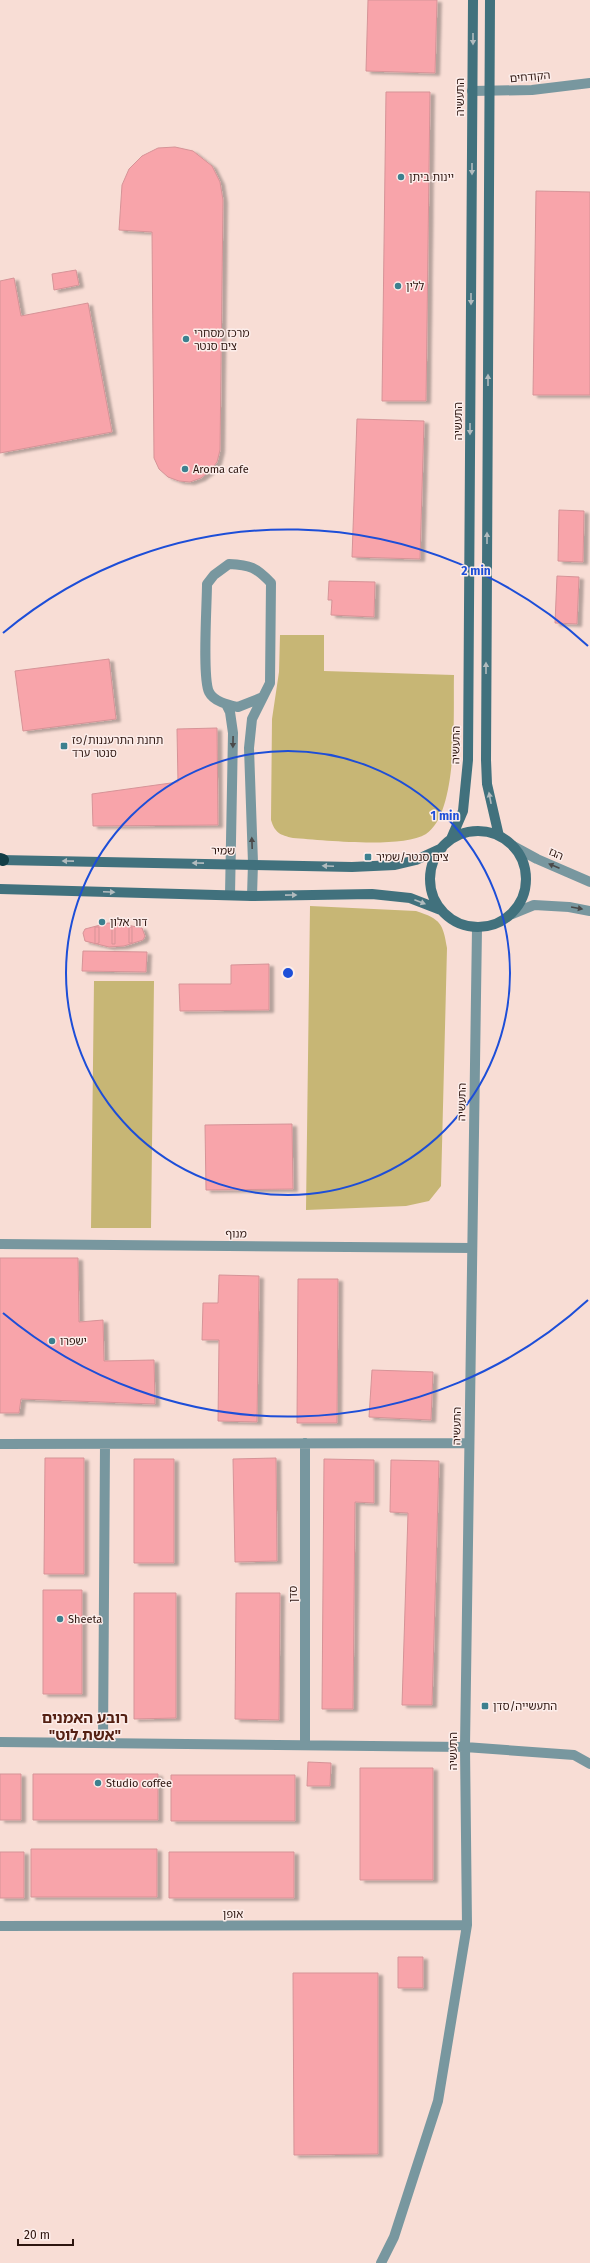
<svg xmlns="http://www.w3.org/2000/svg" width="590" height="2263" font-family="'Fira Sans','Noto Sans Hebrew',sans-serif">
  <defs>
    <filter id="shadow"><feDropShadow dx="4.5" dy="2.5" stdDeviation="1" flood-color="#0004"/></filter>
  </defs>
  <rect width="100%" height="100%" fill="#f8ddd5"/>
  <path fill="#c7b675" d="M280 635H324V671L454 675C453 711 459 812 426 834 402 849 322 840 293 838 280 835 275 833 271 820L272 719 279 672Z
    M310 906 416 911C441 919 443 924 447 948L441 1186 429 1201 406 1206 306 1210Z
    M94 981H154L151 1228H91Z"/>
  <path fill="#f8a4aa" stroke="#d69397" filter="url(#shadow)" d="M368 0H437L435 73 366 71Z
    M386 92H430L426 401H382Z
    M175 147 193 151 212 166 220 182 223 200 220 450 217 462 210 471 201 478 190 482 179 481 168 477 159 469 154 458 152 232 119 230 122 185 129 169 142 156 158 148Z
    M536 191 590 192V395H533Z
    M76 270 79 285 54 290 52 274Z
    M14 278 21 316 88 303 112 432 0 453V281Z
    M357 419 424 421 420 559 352 557Z
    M559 510 584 511 583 562 558 561Z
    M557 576 579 577 577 624 555 623Z
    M329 581 375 582 374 617 331 615 332 600H328Z
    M109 659 116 719 23 731 15 671Z
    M217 728 218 825 93 826 92 794 178 782 177 729Z
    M108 923 122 924 142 928 145 936 143 940 124 946 109 947 85 941 83 933 85 929Z
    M95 927H99V943L95 944Z
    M112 927H115V944H112Z
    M129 927H132V943H129Z
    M83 951 147 952 146 972 82 971Z
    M269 964V1010L180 1011 179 984H231V965Z
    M292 1124 293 1189 206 1190 205 1125Z
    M0 1258H78L79 1322 103 1320 104 1361 154 1360 155 1404 21 1399 19 1413H0Z
    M219 1275 259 1276 257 1422 218 1421 219 1340H202L203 1303H218Z
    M298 1279H338L337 1423H297Z
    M372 1370 433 1372 431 1420 369 1417Z
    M45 1458H84V1574H44Z
    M276 1458 277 1561 235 1562 233 1459Z
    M134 1459H174V1563H134Z
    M324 1459 374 1460V1503L355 1502 353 1709H322Z
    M391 1460 439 1461 432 1705H402L408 1513 390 1512Z
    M43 1590H82V1694H43Z
    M134 1593H176V1718L134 1719Z
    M236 1593H280L279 1720 235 1719Z
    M308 1762 331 1763 330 1786H307Z
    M360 1768H433V1880H360Z
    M0 1774H21V1820H0Z
    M33 1774H158V1820H33Z
    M171 1775H295V1821H171Z
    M31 1849H157V1897H31Z
    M0 1852H24V1898H0Z
    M169 1852H294V1898H169Z
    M398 1957H423V1988H398Z
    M293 1973H378V2154L294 2155Z"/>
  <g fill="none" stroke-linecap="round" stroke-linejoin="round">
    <path stroke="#78979f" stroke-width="10" d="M472 91 532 90 590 83
      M229 564C250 565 256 567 271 583L270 683 263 697 238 707C229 705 214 702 209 692 202 677 207 604 207 584L214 575Z
      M226 704 230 712 233 733 230 895
      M513 846 537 859 590 882
      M252 896 253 863 249 748 252 719 263 697
      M512 914 534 905 569 907 590 911
      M0 1244 472 1248
      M305 1443V1745
      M0 1444 469 1443
      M0 1742 465 1747 574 1755 590 1764
      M103 1743 105 1444
      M0 1926 467 1925
      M381 2263 394 2237 438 2101 467 1925 465 1747 477 928"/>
    <path stroke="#41717d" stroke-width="10" d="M490 0 486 760 487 784 499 836
      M430 879a48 48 0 1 1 96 0a48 48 0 1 1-96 0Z
      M451 839 463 811 468 760 473 0
      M0 860 352 867 395 865 416 860 442 848
      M0 889 252 896 372 894 410 898 441 910"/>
    <path stroke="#123d46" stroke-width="12" d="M0 859 3 860"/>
  </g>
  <defs><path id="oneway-solid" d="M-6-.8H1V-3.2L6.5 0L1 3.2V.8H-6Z"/></defs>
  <g fill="#b1bbbe">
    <use href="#oneway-solid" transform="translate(473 39) rotate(90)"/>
    <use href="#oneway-solid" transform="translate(472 169) rotate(90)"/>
    <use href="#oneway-solid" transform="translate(471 299) rotate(90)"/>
    <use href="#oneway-solid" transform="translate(488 380) rotate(-90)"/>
    <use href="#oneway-solid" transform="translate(470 429) rotate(90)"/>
    <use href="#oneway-solid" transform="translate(487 538) rotate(-90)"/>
    <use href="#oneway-solid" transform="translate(486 668) rotate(-90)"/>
    <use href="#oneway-solid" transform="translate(490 798) rotate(-101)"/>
    <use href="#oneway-solid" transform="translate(68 861) rotate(-179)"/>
    <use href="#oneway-solid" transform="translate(198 863) rotate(-179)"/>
    <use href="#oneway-solid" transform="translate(328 866) rotate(-178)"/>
    <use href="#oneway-solid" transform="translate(109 892) rotate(2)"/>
    <use href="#oneway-solid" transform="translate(291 895) rotate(-1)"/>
    <use href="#oneway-solid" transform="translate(420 902) rotate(21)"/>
  </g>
  <g fill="#4b4949">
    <use href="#oneway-solid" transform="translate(233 742) rotate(91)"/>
    <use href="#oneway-solid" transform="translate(252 843) rotate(-92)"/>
    <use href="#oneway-solid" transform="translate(554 866) rotate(-157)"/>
    <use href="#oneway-solid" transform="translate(577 908) rotate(10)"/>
  </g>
  <g fill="none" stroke="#1d4ed8" stroke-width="2">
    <circle cx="288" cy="973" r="222"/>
    <path d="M588 1300A444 444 0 0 1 3 1313M3 633A444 444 0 0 1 588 646"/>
  </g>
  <g fill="#3c808f" stroke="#fcedea" stroke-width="1.5">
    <circle cx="401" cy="177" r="4"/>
    <circle cx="398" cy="286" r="4"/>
    <circle cx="186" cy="339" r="4"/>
    <circle cx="185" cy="469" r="4"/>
    <rect x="60" y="742" width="8" height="8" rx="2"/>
    <rect x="364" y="853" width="8" height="8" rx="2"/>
    <circle cx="102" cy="922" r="4"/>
    <circle cx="52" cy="1341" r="4"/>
    <circle cx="60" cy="1619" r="4"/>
    <rect x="481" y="1702" width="8" height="8" rx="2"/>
    <circle cx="98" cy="1783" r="4"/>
  </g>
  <g text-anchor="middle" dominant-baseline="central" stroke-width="3" stroke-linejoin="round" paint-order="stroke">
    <g font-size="11" fill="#2d150f" stroke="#fcedea">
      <text transform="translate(530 77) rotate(-5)">הקודחים</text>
      <text transform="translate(460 97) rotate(-90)">התעשיה</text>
      <text transform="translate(458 421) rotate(-90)">התעשיה</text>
      <text transform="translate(456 745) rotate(-89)">התעשיה</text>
      <text transform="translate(223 851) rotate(1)">שמיר</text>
      <text transform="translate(556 854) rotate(23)">הגז</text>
      <text transform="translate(462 1102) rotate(-89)">התעשיה</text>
      <text transform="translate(236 1234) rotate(1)">מנוף</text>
      <text transform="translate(457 1426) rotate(-89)">התעשיה</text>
      <text transform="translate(293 1594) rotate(-90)">סדן</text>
      <text transform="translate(453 1751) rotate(-90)">התעשיה</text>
      <text x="233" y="1914">אופן</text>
    </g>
    <g font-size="11" fill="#2d150f" stroke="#fcedea" text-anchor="start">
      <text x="409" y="177">יינות ביתן</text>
      <text x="406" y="286">ללין</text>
      <text x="194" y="333">מרכז מסחרי<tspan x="194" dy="13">צים סנטר</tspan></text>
      <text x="193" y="469">Aroma cafe</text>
      <text x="72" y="740">תחנת התרעננות/פז<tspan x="72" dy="13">סנטר ערד</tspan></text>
      <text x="376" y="857">צים סנטר/שמיר</text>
      <text x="110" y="922">דור אלון</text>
      <text x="60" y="1341">ישפרו</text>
      <text x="68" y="1619">Sheeta</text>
      <text x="493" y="1706">התעשייה/סדן</text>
      <text x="106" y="1783">Studio coffee</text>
    </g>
    <g font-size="15" font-weight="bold" fill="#542013" stroke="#fcedea">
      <text x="85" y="1718">רובע האמנים<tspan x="85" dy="17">"אשת לוט"</tspan></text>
    </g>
  </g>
  <circle cx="288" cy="973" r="6" fill="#1d4ed8" stroke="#fcedea" stroke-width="2"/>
  <g font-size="12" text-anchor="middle" font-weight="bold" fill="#1d4ed8" stroke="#fcedea" stroke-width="3" stroke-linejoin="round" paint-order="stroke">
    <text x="476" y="575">2 min</text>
    <text x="445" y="820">1 min</text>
  </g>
  <path d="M18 2239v6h55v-6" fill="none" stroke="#2d150f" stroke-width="2"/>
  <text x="24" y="2239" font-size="12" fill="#2d150f" stroke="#fcedea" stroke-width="3" paint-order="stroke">20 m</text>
</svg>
